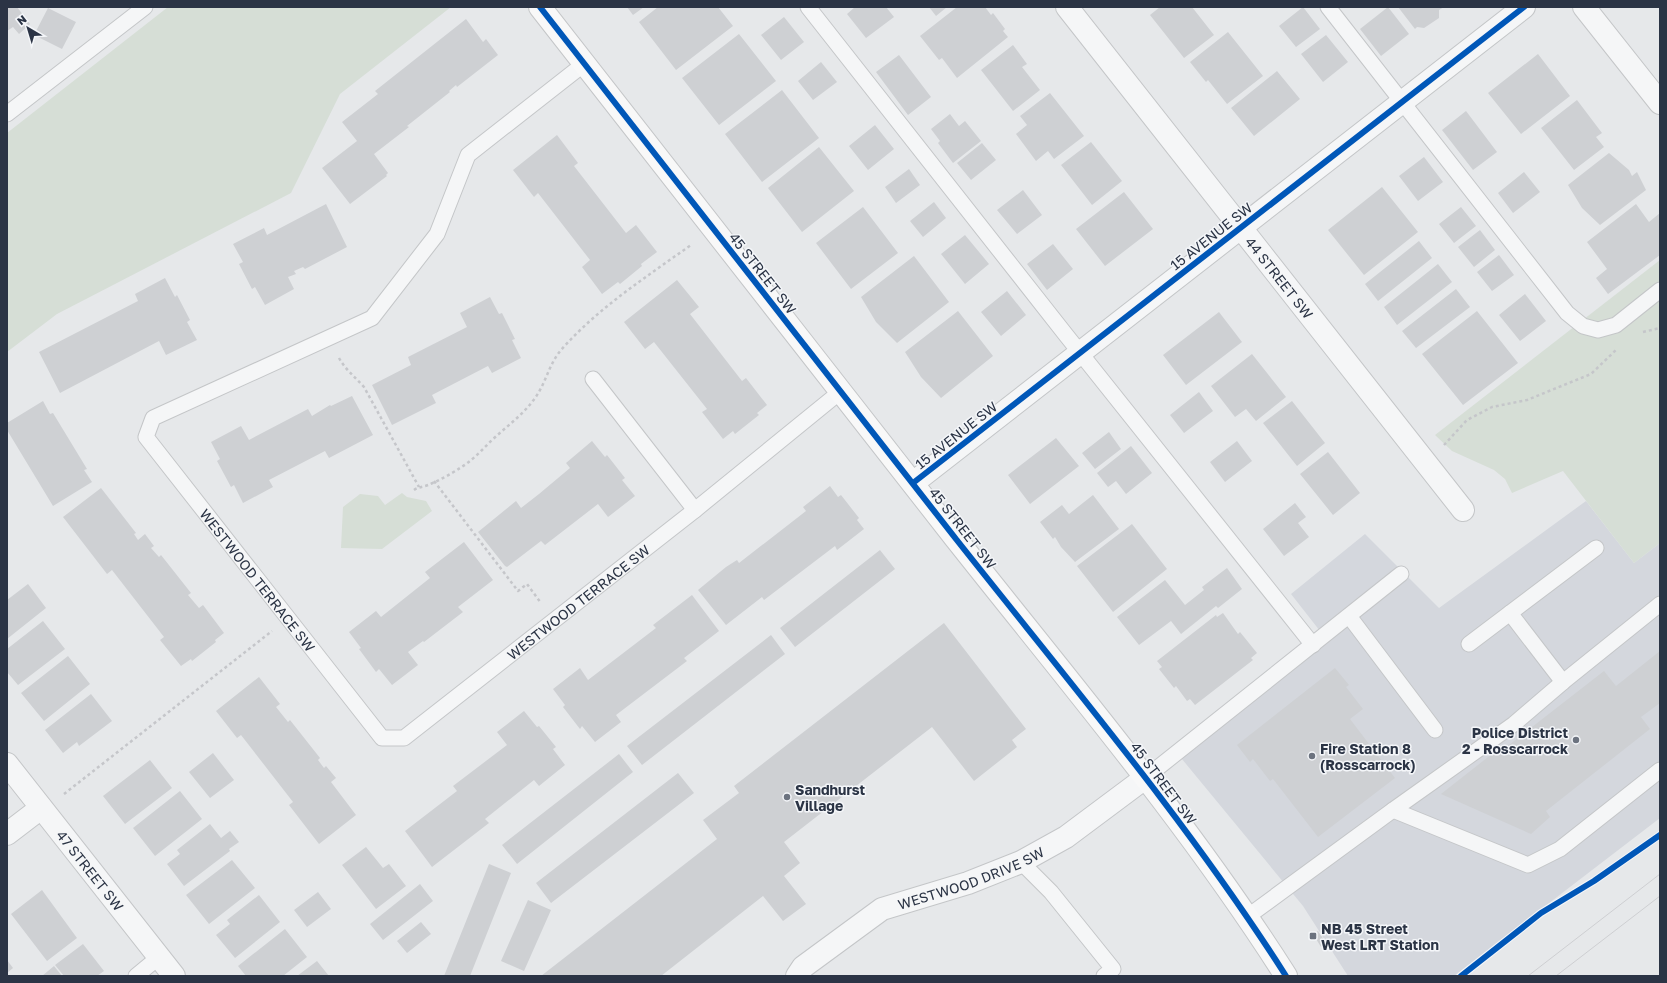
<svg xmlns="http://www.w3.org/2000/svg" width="1667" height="983" font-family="'Golos Text',sans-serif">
  <rect width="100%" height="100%" fill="#e6e8ea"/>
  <path fill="#d4d7dd" d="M1586 501 1634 563 1660 543V818L1454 976H1348L1303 906 1177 753 1320 631 1291 594 1365 534 1439 608Z"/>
  <path fill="#d6ded6" d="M168 7H451L340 94 291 193 57 314 7 352V133Z
    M1660 260V543L1634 563 1563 471 1512 493 1505 479 1494 470 1452 451 1435 435Z
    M402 493 407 497 426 501 432 511 382 549 341 548 343 507 360 494 378 496 385 505Z"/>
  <path fill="#ced0d3" d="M7 7H17L30 24 19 34 13 27 7 31Z
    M627 7H644L633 15Z
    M658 7H718L733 26 676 70 639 22Z
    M855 7H886L894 17 866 38 847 14Z
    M929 7H947L936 16Z
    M957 7H985L991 15 993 13 1005 29 1003 31 1008 37 957 78 942 58 939 60 920 36Z
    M1160 7H1192L1214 35 1184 58 1150 15Z
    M1303 7 1320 29 1296 47 1279 26Z
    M1388 7 1409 34 1381 56 1360 29Z
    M1398 7H1444L1439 10V18L1424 28 1417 27 1415 29Z
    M48 8 76 22 62 49 34 35Z
    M784 17 804 42 781 60 761 35Z
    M466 19 483 42 486 39 498 55 457 87 456 85 449 91 450 92 407 126 409 127 374 154 388 173 386 175 387 176 350 204 322 168 357 141 342 122 378 94 375 91Z
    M1228 32 1263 76 1227 104 1208 80 1206 82 1190 62Z
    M739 34 776 81 719 125 682 78Z
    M1326 35 1348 62 1323 82 1301 54Z
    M1013 45 1027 64 1022 67 1040 90 1013 111 981 70Z
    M1538 54 1570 96 1521 134 1488 93Z
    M899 55 931 97 908 115 876 72Z
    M821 62 837 82 813 100 798 81Z
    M1277 71 1300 99 1254 136 1231 108Z
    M782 90 819 138 762 182 725 134Z
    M1050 93 1084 136 1054 159 1048 151 1036 161 1016 134 1027 125 1020 116Z
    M1577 100 1602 133 1596 137 1604 147 1574 170 1541 128Z
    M1466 111 1497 152 1473 170 1442 130Z
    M950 114 959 126 965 121 981 141 953 163 938 143 940 141 931 129Z
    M875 125 894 149 868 170 849 146Z
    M557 135 578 163 574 166 626 233 636 225 657 252 641 264 642 266 620 284 618 282 602 294 582 267 590 260 538 193 534 197 513 170Z
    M1091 142 1122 181 1092 205 1061 165Z
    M982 143 996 160 971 180 957 163Z
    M819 147 854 191 802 232 768 188Z
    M1609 153 1629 170 1632 176 1637 172 1646 190 1600 225 1582 208 1568 185Z
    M1424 157 1443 182 1418 201 1399 176Z
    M909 169 920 185 896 203 885 187Z
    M1524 172 1540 192 1513 213 1498 193Z
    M1382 187 1418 232 1364 275 1328 230Z
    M1023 190 1042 215 1017 234 997 210Z
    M1124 192 1153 229 1105 266 1076 229Z
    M934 202 946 218 923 237 910 221Z
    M326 204 347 247 305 269 303 267 294 271 296 274 288 277 294 289 265 305 255 287 252 289 239 264 243 262 233 244 264 228 267 235Z
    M1636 204 1649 222 1660 213V255L1608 294 1596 278 1607 269 1587 242Z
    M863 207 898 253 851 289 816 243Z
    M1461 207 1476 226 1454 243 1439 224Z
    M1480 230 1495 250 1474 267 1458 247Z
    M965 235 989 264 965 284 941 254Z
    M1419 241 1432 258 1378 301 1365 284Z
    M1053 244 1073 269 1047 290 1027 264Z
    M1499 255 1514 275 1492 291 1477 272Z
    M914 256 949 302 897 343 876 322 861 297Z
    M1438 264 1452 282 1397 325 1384 307Z
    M165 278 175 297 177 295 190 320 187 322 197 340 166 355 159 341 60 393 39 352 138 301 135 294Z
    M677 280 699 307 690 314 742 381 746 378 767 405 757 413 759 415 735 434 733 431 723 439 702 412 707 409 654 342 645 349 624 322Z
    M1456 289 1470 307 1416 348 1402 331Z
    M1007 291 1026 315 1001 336 981 312Z
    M1525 294 1546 321 1520 341 1499 315Z
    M490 297 499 314 502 313 515 339 512 340 521 358 492 373 488 366 432 395 436 403 392 425 372 385 411 365 408 357 467 327 460 313Z
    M958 311 993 356 941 398 921 377 905 352Z
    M1477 311 1518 363 1463 405 1422 354Z
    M1219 312 1242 342 1186 385 1163 355Z
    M1252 354 1286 397 1256 421 1246 409 1235 417 1211 386Z
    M1199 392 1213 411 1184 433 1170 415Z
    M352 396 373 435 329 458 325 451 269 480 273 487 243 503 234 485 231 487 217 461 220 459 211 442 241 426 249 440 308 409 312 416 330 405 331 406Z
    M43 401 50 414 53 413 87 469 84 470 92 482 53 506 7 430V423Z
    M1292 401 1325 443 1297 466 1263 423Z
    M1109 432 1121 449 1095 469 1082 453Z
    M1056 438 1079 466 1030 504 1008 475Z
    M592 441 605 457 607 455 625 478 622 480 635 496 608 517 598 504 545 545 541 541 507 567 505 566 478 532 516 501 521 508 539 494 570 468 566 463Z
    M1237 441 1252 461 1225 482 1210 462Z
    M1131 446 1152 473 1126 494 1116 481 1108 487 1097 473Z
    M1328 452 1360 493 1333 515 1300 474Z
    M830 486 838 497 841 495 859 518 857 520 864 529 837 550 835 546 764 600 762 597 726 625 698 590 726 567 737 560 739 563 806 511 803 507Z
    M101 488 136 533 134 534 138 540 145 534 154 546 151 548 159 557 161 555 191 593 188 595 199 608 203 605 224 633 215 640 216 642 192 661 191 659 181 666 160 640 164 637 112 570 107 574 63 517Z
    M1093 495 1119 529 1075 562 1061 547 1055 537 1053 539 1040 522 1062 505 1069 514Z
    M1295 503 1306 517 1298 523 1309 537 1284 556 1263 529Z
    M1132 524 1167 569 1113 612 1077 566Z
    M464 542 493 580 458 607 463 612 424 642 423 641 408 652 418 665 392 685 379 669 376 672 359 649 361 648 349 632 376 611 381 617 430 578 425 572Z
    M880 550 895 569 795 647 780 628Z
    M1227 568 1242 589 1218 608 1216 606 1181 634 1171 621 1139 645 1117 617 1165 580 1185 605 1204 590 1202 587Z
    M28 584 46 608 7 639V600Z
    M692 595 719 631 684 658 687 661 616 715 621 722 595 742 582 726 580 729 563 707 565 705 553 689 580 668 588 680 656 628 653 625Z
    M1223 613 1238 634 1240 632 1257 653 1251 658 1253 660 1195 705 1190 699 1187 701 1176 686 1174 688 1159 669 1162 667 1157 661 1216 615 1217 617Z
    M43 621 65 649 18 685 7 672V649Z
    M944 623 1026 729 1012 740 1017 747 974 781 932 727 784 842 800 863 784 876 806 904 783 921 763 896 661 976H541L717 839 703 820 739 793 734 786Z
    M771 635 785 654 642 765 627 746Z
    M1660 651V703L1641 717 1650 729 1546 811 1550 817 1531 834 1441 794 1497 750 1500 752 1604 671 1616 686Z
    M68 656 90 684 44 721 21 693Z
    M1335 668 1349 685 1346 687 1363 709 1350 719 1395 778 1318 837 1273 779 1270 781 1253 759 1250 762 1237 745Z
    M259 677 280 704 276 707 288 722 290 720 320 758 318 760 324 768 326 766 336 778 331 782 356 815 319 844 289 805 293 802 241 735 237 738 216 711Z
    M91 694 112 721 79 746 77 742 63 753 45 730Z
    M524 711 537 727 539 726 556 747 553 749 565 765 539 786 534 780 485 819 489 823 432 867 405 831 457 791 453 786 507 745 497 732Z
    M213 753 234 780 210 798 189 772Z
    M619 754 633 772 517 864 502 845Z
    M150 760 172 788 125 824 103 796Z
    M678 773 694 793 551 903 536 883Z
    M180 791 202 819 155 856 133 828Z
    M210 824 221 838 230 831 239 842 229 849 230 851 184 886 167 864 180 854 177 850Z
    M366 847 383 868 389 864 406 886 376 909 342 865Z
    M232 860 255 888 209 924 186 895Z
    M489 864 511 873 470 976H444Z
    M420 884 433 901 383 940 370 924Z
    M42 890 77 938 47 961 11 914Z
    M318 892 331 909 307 927 294 910Z
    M259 895 280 922 235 958 216 935 230 924 227 920Z
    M528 900 551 910 524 971 501 961Z
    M421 922 431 934 407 953 397 941Z
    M285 929 307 957 283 976H246L238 966Z
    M1318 931 1326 943 1321 947 1313 934Z
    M83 944 104 971 97 976H64L55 965Z
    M7 960 13 968 7 973Z
    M317 961 329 976H297Z
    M54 966 62 976H42Z"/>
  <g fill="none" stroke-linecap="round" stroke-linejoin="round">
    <defs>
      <g id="lane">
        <path d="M808 7 1066 335 1313 645"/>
        <path d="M1328 7 1567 313 1583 326 1598 330 1616 325 1660 290"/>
        <path id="s1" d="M584 64 468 155 437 234 372 318 153 418 146 437 382 738H404L695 510 840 392"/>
        <path d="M7 114 145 7"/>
        <path d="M593 379 695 510"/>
        <path d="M1510 613 1596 548"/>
        <path d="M1349 616 1435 730"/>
        <path d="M1469 644 1510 613 1563 682 1660 604"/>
        <path d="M1145 778 1401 574"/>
        <path d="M1393 810 1514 724 1563 682"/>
        <path d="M1021 862 1051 892 1113 969 1104 976"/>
        <path d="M1247 917 1393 810 1528 865 1560 849 1660 770"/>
        <path d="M136 976 159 957"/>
      </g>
      <g id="street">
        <path id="s2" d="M1067 7 1463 510"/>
        <path d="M1584 7 1660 103"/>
        <path d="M913 483 1524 7"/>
        <path id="s3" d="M7 764 174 976"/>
        <path d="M7 834 41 808"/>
        <path id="s4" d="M797 976 803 967 882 909 968 883 1021 862 1066 837 1145 778"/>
      </g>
      <path id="secondary" d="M540 7C678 185 817 362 956 539 1069 682 1188 822 1286 976"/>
    </defs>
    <use href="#lane" stroke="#c4c6c8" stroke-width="17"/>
    <use href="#street" stroke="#c4c6c8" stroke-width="24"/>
    <use href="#secondary" stroke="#c4c6c8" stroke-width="24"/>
    <path stroke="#c5c6ca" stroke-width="2.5" stroke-dasharray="3 3" stroke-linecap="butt" d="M1643 332 1660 328
      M339 358C345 369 355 377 364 387L419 487
      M1444 445 1467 420 1492 407 1527 400 1591 374 1617 349
      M434 481 518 591 527 584 541 603
      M414 490C418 487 423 487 428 485 438 481 451 474 460 468 472 461 482 450 492 440 507 426 523 415 535 398 546 383 549 364 561 350 598 308 646 277 691 245
      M64 794 272 631"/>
    <use href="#lane" stroke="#f5f6f7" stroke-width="15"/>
    <use href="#street" stroke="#f5f6f7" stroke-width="22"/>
    <use href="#secondary" stroke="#f8f8f8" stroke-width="22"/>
    <path stroke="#cecfd2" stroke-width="1" d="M1528 976 1660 874
      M1556 976 1660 896"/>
    <defs>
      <path id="cycleway" d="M540 7C678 185 817 362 956 539 1069 682 1188 822 1286 976
        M913 483 1524 7
        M1461 976 1541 913 1594 881 1660 835"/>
    </defs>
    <use href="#cycleway" stroke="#f4f6f9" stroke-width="8"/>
    <use href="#cycleway" stroke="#0057b8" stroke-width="6"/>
  </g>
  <g fill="#6c737f" stroke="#f4f6f9" stroke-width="1.5">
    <circle cx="1576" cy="740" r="4"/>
    <circle cx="1312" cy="756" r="4"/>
    <circle cx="787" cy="797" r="4"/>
    <rect x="1309" y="932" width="8" height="8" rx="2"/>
  </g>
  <g text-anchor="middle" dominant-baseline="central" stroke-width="3" stroke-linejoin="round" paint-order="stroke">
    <g font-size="14" fill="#2b3445" stroke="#f4f6f9">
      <text transform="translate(1211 236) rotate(-38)">15 AVENUE SW</text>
      <text transform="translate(763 273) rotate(52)">45 STREET SW</text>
      <text stroke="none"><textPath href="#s2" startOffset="344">44 STREET SW</textPath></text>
      <text transform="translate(956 435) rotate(-38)">15 AVENUE SW</text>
      <text transform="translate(963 528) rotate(52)">45 STREET SW</text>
      <text stroke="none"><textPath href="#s1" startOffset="781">WESTWOOD TERRACE SW</textPath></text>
      <text stroke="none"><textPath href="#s1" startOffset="1225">WESTWOOD TERRACE SW</textPath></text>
      <text transform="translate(1164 783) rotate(53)">45 STREET SW</text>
      <text stroke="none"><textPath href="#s3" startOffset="135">47 STREET SW</textPath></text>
      <text stroke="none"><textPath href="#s4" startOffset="203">WESTWOOD DRIVE SW</textPath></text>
    </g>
    <g font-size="14" font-weight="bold" fill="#2b3445" stroke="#f4f6f9" text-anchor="start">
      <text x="1568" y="732" text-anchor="end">Police District<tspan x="1568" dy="16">2 - Rosscarrock</tspan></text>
      <text x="1320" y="748">Fire Station 8<tspan x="1320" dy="16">(Rosscarrock)</tspan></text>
      <text x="795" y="789">Sandhurst<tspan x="795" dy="16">Village</tspan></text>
      <text x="1321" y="928">NB 45 Street<tspan x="1321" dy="16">West LRT Station</tspan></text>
    </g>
  </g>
  <rect width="1667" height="983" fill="none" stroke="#2b3445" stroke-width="16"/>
  <g transform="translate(28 28) rotate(322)" stroke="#f4f6f9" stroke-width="3" paint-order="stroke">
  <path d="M0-3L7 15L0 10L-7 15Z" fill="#2b3445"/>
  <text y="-6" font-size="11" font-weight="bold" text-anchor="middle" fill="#2b3445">N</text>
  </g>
</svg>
